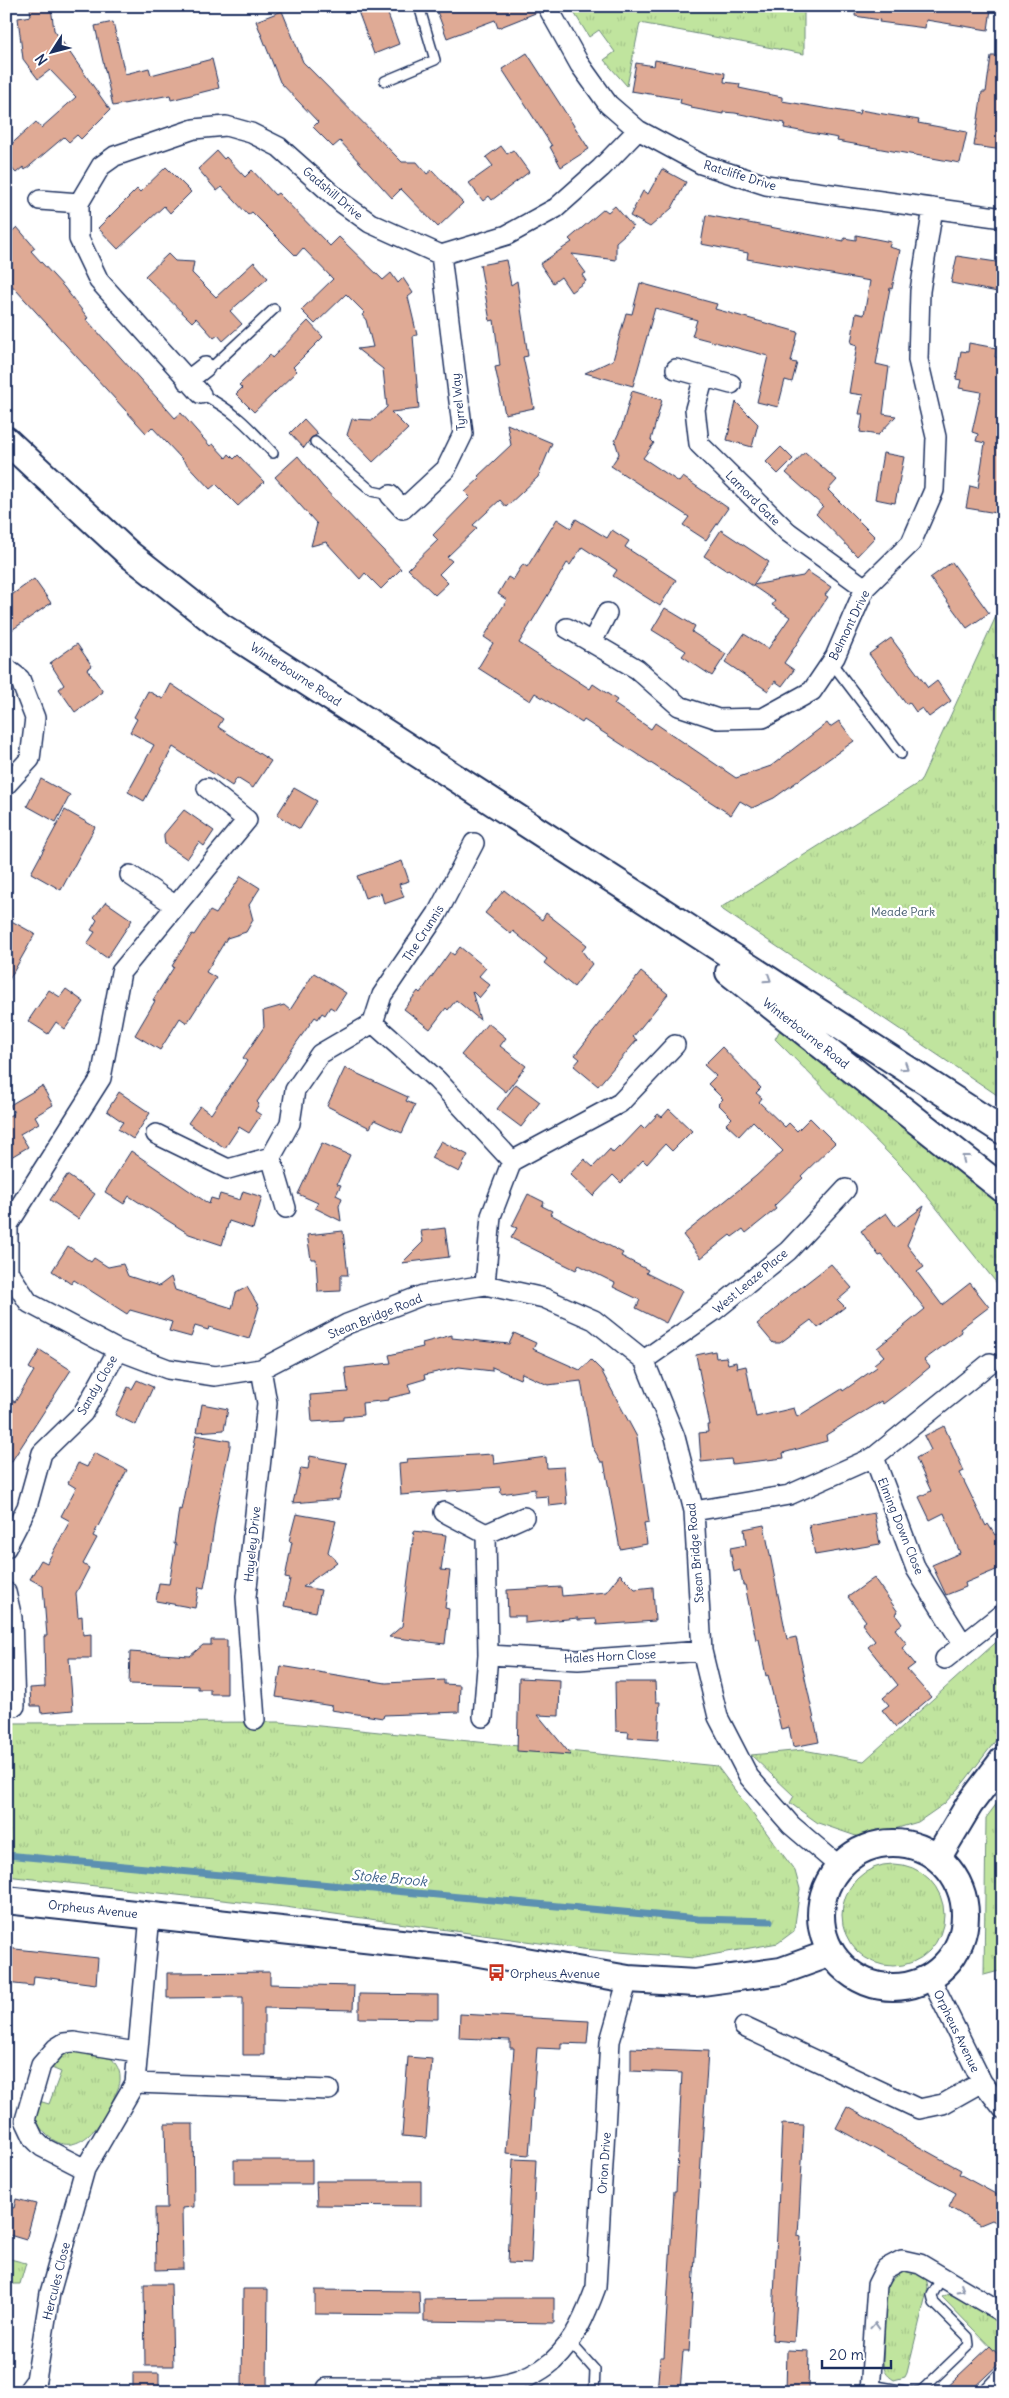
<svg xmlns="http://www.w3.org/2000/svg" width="1009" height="2398" font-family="Delius,sans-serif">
  <defs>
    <pattern id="grass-tufts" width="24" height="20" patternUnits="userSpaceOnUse" patternTransform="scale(1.25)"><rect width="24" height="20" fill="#c0e49e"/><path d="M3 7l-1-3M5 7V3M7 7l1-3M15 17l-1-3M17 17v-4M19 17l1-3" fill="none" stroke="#a4c48a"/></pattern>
  </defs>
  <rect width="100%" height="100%" fill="#fff"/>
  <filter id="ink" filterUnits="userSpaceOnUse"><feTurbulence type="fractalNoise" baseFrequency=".02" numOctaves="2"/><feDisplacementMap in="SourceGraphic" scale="10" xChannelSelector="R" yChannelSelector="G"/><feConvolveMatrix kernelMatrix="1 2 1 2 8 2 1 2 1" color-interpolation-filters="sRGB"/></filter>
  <g filter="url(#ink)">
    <path fill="url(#grass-tufts)" stroke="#6e8a7e" d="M570 6H804V54L640 23 627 86 604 60 615 52 599 30 589 37Z
      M1003 607V1099L720 908 920 782 998 612Z
      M780 1030 1003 1204V1291L910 1175 775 1039Z
      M1003 1636V1731L964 1782 944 1804 918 1822 891 1830 856 1836 818 1823 790 1803 794 1796 751 1755 803 1750 864 1761Z
      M280 1722 717 1766 795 1871 800 1889 794 1931 778 1943 694 1958 582 1949 285 1907 6 1876V1723Z
      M1003 1795V1970L984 1975 986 1818Z
      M842 1915a51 51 0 1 1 102 0a51 51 0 1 1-102 0Z
      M74 2049 112 2059C116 2064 120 2070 120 2077 121 2086 115 2094 112 2102 94 2141 62 2166 34 2118L39 2101 49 2104 61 2072 49 2067 59 2055Z
      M6 2258 26 2263 20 2284H6Z
      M911 2268 925 2273 928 2287 907 2373 905 2377 894 2380C886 2375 884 2371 883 2362L886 2289C891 2277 900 2272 911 2268Z
      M954 2291 1003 2321V2360L942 2297Z"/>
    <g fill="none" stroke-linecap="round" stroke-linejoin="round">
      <path stroke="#5c90b1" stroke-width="7" d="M6 1855 698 1919 770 1921"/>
    </g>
    <path fill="#dfaa95" stroke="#1b2f5e" d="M356 6H385L399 44 374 54Z
      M435 6H536L538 12 498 28 495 20 447 38Z
      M856 6H976L991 9 988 30 926 20 925 28 879 22 880 20 855 16Z
      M51 7 54 30 110 110 81 139 77 135 69 142 64 137 25 170 23 167 16 173 6 162V149L36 122 41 128 76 97 50 70 38 79 23 59 18 18 31 16 30 9Z
      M282 11 303 62 402 162H417L427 174 432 170 463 203 438 227 401 189 392 198 340 141 333 147 313 127 318 122 280 82 256 21Z
      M113 22 125 74 149 68 151 75 212 59 219 88 171 100 170 95 113 106 95 26Z
      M527 53 589 149 561 167 550 147 552 146 502 69Z
      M991 56H1003V150L974 146 982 92H986Z
      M655 60 725 73 724 82 740 84 739 88 782 97V101L859 114 860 110 919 120 918 123 967 132 960 163 837 141 838 138 784 128 785 123 735 113 723 112V114L691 108V106L680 103 681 99 631 91 636 63 654 66Z
      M501 146 507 154 513 150 529 172 492 200 489 196 483 201 469 183 493 166 486 157Z
      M217 151 224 159 226 157 245 177 252 170 275 195 278 193 330 246 339 237 383 280 391 273 398 283 403 278 413 293 408 297 417 335 413 336 419 409 391 412 408 429 373 462 347 435 352 419 373 420 387 407 383 369 357 349 373 347 366 320 362 315 365 313 346 294 315 324 301 310 333 279 303 248 296 256 252 212 248 215 222 187 217 191 198 169Z
      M166 167 191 192 170 213 164 206 118 249 98 228 137 189 140 192Z
      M662 169 686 182 672 208 650 227 630 216 643 191 648 194Z
      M615 206 633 227 616 242V260L572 254 586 273 582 275 586 281 571 292 561 277 553 283 540 264 572 242 569 239 604 209 608 212Z
      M706 215 844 241V238L856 240V235L891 242 889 247 900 250 892 289 890 288 876 364 889 367 883 414 896 416 878 435 860 432 863 414H859L863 395 849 393 857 345 851 343 856 313 864 315 870 281 747 259 748 253 701 244Z
      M17 227 35 248 31 251 64 287 88 318 86 319 175 418 181 413 210 446 213 444 226 458 229 454 234 459 238 455 264 482 238 506 216 484 210 489 152 427 146 433 6 279V237Z
      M168 254 175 261 194 262 192 273 216 297 254 262 268 278 230 311 242 324 223 341 218 335 214 338 196 318 192 322 145 276Z
      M957 256 1003 263V293L951 283Z
      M506 260 511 285 517 281 528 356 523 357 534 408 505 414 495 367 500 366 494 320 490 321 480 265Z
      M640 283 717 304 715 309 798 332 791 362 797 363 792 382 785 380 778 407 757 402 768 356 692 336 697 320 655 308 633 386 585 373 613 360 626 313 632 314Z
      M308 321 323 337 293 367 297 371 254 412 236 394 242 388 239 385 270 355 272 358Z
      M969 343 996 348 995 357 1003 358V514L966 508 970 486 978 488 985 443 976 441 978 434 972 432 981 392 959 388 961 380 956 379 961 351 968 352Z
      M632 391 662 400 651 440 654 443 643 458 679 482 683 477 728 508 706 540 683 525 689 517 611 466 619 454 615 441 622 426Z
      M736 402 758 424 752 447 727 440Z
      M304 419 318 434 311 438 304 448 290 433Z
      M507 424 552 443 538 477 506 507 500 500 473 525 477 528 447 557 452 561 439 574 448 583 435 595 408 569 438 540 433 535 470 497 465 492 480 478 478 476 511 445Z
      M781 447 793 459 778 474 766 462Z
      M805 452 837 480 828 490 875 537 857 556 816 514 823 506 786 473Z
      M883 453 904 457 895 503 875 499Z
      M298 456 323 487 401 569 381 589 365 573 360 579 326 542 311 546 317 524 275 477Z
      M557 519 571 528 576 519 607 538 612 530 629 541 625 547 676 580 660 606 613 576 617 570 582 547 570 565 567 563 519 643 590 689 593 684 617 700 614 704 651 729 655 723 736 778 771 766 827 723 830 727 839 721 854 741 774 798 752 808 740 801 731 815 584 720 582 723 535 693 530 701 478 668 493 643 484 637 507 600 498 594 508 577 513 580 523 564 527 567Z
      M721 530 769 562 753 585 803 576 807 571 831 587 825 595 828 597 784 663 794 670 782 686 775 681 768 691 725 662 744 634 768 649 790 617 772 605 775 601 728 569 727 571 704 556Z
      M952 562 989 613 967 628 930 578Z
      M34 579 51 603 6 634V599Z
      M665 608 695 626 692 632 726 654 712 676 682 656 686 651 652 630Z
      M891 638 928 688 937 681 951 701 929 717 922 708 916 712 909 702 906 704 869 654Z
      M77 644 92 666 87 669 103 692 75 712 59 689 64 685 50 663Z
      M171 684 223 719 218 727 271 761 253 788 237 778 232 786 173 747 144 801 128 792 154 745 130 732 137 719 134 717 148 691 163 699Z
      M41 779 70 795 56 822 27 806Z
      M294 788 317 801 300 829 277 815Z
      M65 810 95 827 61 890 31 873Z
      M184 810 214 831 204 846 199 842 187 859 165 844 164 838V834Z
      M402 861 409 881 399 884 404 897 384 904 381 893 365 898 357 876Z
      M241 876 260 888 249 905 253 920 246 932 227 938 206 972 216 978 187 1023 180 1018 160 1050 135 1035 155 1001 153 1000 174 967 172 966 192 934 194 935 210 911 216 914Z
      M504 890 542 920 546 913 587 945 582 951 592 964 574 987 544 963 547 959 513 931 511 934 485 913Z
      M106 902 132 920 107 958 87 944 95 932 91 930 97 920 94 917Z
      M6 918 35 934 6 985Z
      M460 947 486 968 479 976 490 985 479 998 472 991 480 1020 456 1000 448 1010 446 1008 430 1029 404 1009 418 991 420 993 450 952 454 955Z
      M641 972 668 994 633 1037 637 1040 598 1086 574 1066 580 1059 575 1055Z
      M314 973 346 993 335 1010 330 1007 325 1015 322 1013 318 1019 315 1017 297 1042 257 1102 259 1104 255 1111 261 1115 249 1133 239 1127 225 1148 188 1123 200 1106 211 1114 247 1061 243 1058 264 1027 263 1011 284 1005 290 1010Z
      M66 989 84 1002 65 1029 56 1022 48 1034 28 1021 49 990 60 997Z
      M488 1023 506 1038 500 1046 526 1066 506 1092 461 1055Z
      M722 1047 761 1088 756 1093 762 1098 759 1102 785 1127 789 1123 797 1131 810 1118 835 1143 801 1176 803 1178 774 1206 776 1209 746 1233 743 1229 732 1237 730 1235 701 1258 683 1235 756 1176 783 1151 753 1121 739 1136 726 1124 732 1118 718 1104 723 1099 708 1084 716 1076 704 1065Z
      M345 1068 408 1097 406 1101 415 1105 402 1133 374 1120 370 1128 327 1106Z
      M516 1084 540 1102 521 1127 497 1109Z
      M42 1086 53 1105 35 1116 39 1123 20 1134 28 1147 6 1160V1112L9 1116 14 1113 10 1105Z
      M119 1092 150 1113 133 1139 118 1129 123 1122 107 1111Z
      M669 1109 692 1131 672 1151 665 1144 647 1164 643 1160 621 1183 613 1175 593 1196 570 1174 584 1159 593 1167 610 1149 613 1153 619 1147 620 1148 641 1126 644 1129 658 1114 662 1117Z
      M441 1141 468 1155 459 1172 431 1158Z
      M322 1143 350 1155 337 1184 341 1185 336 1195 342 1198 339 1206 341 1221 315 1208 318 1203 298 1194Z
      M131 1151 209 1204 211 1198 218 1200 220 1194 240 1200 243 1191 262 1197 253 1229 229 1221 222 1245 189 1234 129 1196 124 1204 105 1192Z
      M67 1175 95 1194 78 1219 50 1200Z
      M528 1194 544 1202 542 1206 552 1211 550 1214 623 1253 621 1256 648 1270 646 1273 682 1291 666 1323 636 1308 640 1300 613 1287 615 1283 579 1265 576 1270 511 1238 517 1228 512 1226Z
      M924 1206 907 1245 924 1267 917 1272 942 1305 970 1283 989 1307 960 1329 962 1332 924 1360 930 1367 907 1386 883 1404 881 1401 826 1435 827 1441 783 1453 784 1458 732 1464 731 1459 701 1462 699 1433 708 1432 707 1425H710L696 1355 715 1351 716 1358 726 1357 728 1364 736 1362 737 1368 746 1366 756 1417 794 1408 797 1417 842 1389 843 1391 877 1367 874 1364 884 1356 877 1348 925 1309 882 1255 879 1256 861 1231 886 1213 896 1227Z
      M445 1228 449 1257 402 1263 423 1242 421 1231Z
      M343 1231 348 1275H341V1291L318 1292 316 1259H311L307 1235Z
      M68 1246 91 1262 94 1258 108 1267 123 1264 128 1276 159 1286 171 1277 175 1290 232 1308 236 1293 247 1287 259 1307 249 1339 209 1327 208 1330 195 1326 191 1337 169 1331 172 1322 130 1310 127 1314 74 1280 71 1284 52 1271Z
      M831 1264 852 1288 838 1300 845 1307 818 1328 811 1320 780 1343H773L757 1324 779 1306 778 1305Z
      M514 1333 536 1343 533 1349 580 1370 591 1360 601 1370 637 1437 649 1522 644 1523 647 1544 620 1549 604 1462H601L592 1446 581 1381 548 1385 522 1373 520 1379 492 1367V1371L459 1367 424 1375 425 1379 408 1384 411 1393 389 1398V1400L362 1403 363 1415 343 1417V1420L312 1422 310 1395 348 1392 345 1368 391 1363 389 1355 423 1347 422 1343 452 1335V1338L509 1344Z
      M40 1350 71 1370 6 1470V1397L15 1402 34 1371 29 1368Z
      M137 1380 153 1387 136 1425 115 1415 128 1387 132 1389Z
      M202 1404 228 1409 224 1430 197 1432Z
      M944 1426 964 1471 960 1473 986 1526 988 1524 995 1535 1003 1531V1567L965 1583 966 1587 946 1595 932 1565 960 1553 944 1513 930 1520 919 1497 931 1491 916 1458 931 1450 924 1436Z
      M196 1435 230 1441V1446L217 1508 207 1573 204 1588 199 1587 195 1608 156 1601 159 1583 169 1584 176 1544H174L179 1509 181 1510Z
      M94 1453 127 1470 93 1536 97 1538 83 1564 89 1568 76 1593 78 1617 82 1616 83 1635 91 1634V1658H69L73 1710 41 1713 40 1706H31L30 1688 45 1687 44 1636H47L43 1586 30 1579 41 1560 47 1563 70 1521 61 1516 76 1488 68 1483 78 1463 87 1467Z
      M493 1454 494 1464 546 1457 547 1468 564 1467 567 1504 549 1506 548 1496 535 1497V1489L501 1494 500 1487 401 1495 399 1464 407 1463 406 1459Z
      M310 1456 347 1463 339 1499 293 1503 301 1468 308 1469Z
      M874 1513 880 1544 815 1555 809 1525Z
      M296 1514 336 1521 328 1552 337 1562 303 1587 321 1590 316 1612 284 1606 290 1579 285 1578 292 1542 289 1541Z
      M764 1525 787 1639 796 1637 819 1742 793 1747 789 1727 781 1729 768 1675 766 1676 759 1639 756 1640 745 1585H743L740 1570 734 1572 730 1548 746 1545 744 1529Z
      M414 1531 446 1535 441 1570 450 1571 445 1608 449 1609 445 1644 389 1637 402 1626Z
      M620 1574 635 1589 653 1587 655 1621 597 1625 596 1619 578 1620V1618L525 1623V1616H508L507 1590 561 1587 562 1596 606 1592Z
      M874 1578 898 1612 895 1614 902 1624 895 1629 907 1644 902 1648 915 1664 907 1670 931 1697 896 1727 882 1710 889 1705 883 1698 898 1685 868 1647 875 1641 862 1624 866 1621 848 1597Z
      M211 1640H227V1694H210V1689H198V1686L129 1684 130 1652 190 1656 203 1645H211Z
      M281 1666 386 1683 444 1680V1684L460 1685 459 1712 384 1715 383 1718 331 1710 332 1706 276 1697Z
      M519 1678 560 1680 559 1716 538 1715 571 1755 517 1751Z
      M615 1682H655L656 1702H660L658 1740 628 1738 629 1732 616 1731Z
      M6 1948 98 1958 96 1984 34 1976 33 1986 6 1983Z
      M270 1972V1984L354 1986 353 2010 264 2008V2055H243V1997L167 1998V1973Z
      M359 1994 438 1995V2019L359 2018Z
      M460 2014 589 2021 587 2044 561 2043V2049L537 2048 529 2155 506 2153 514 2048H510V2040L459 2038Z
      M631 2048 708 2051 689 2352H683L680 2392H657L660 2357H664L674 2191H676L682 2073 631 2071Z
      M408 2057 432 2059 426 2138 402 2136Z
      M847 2107 961 2170 959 2174 1003 2198V2226L992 2220 980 2225 949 2207 956 2193 836 2128Z
      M165 2124H193L194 2207 182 2208 183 2269 156 2270 155 2208H167Z
      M782 2124 804 2125 798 2236 801 2237 794 2342 772 2340Z
      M513 2159 536 2160 531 2264 508 2263Z
      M234 2160H312V2184H234Z
      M316 2181H421V2206L317 2205Z
      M16 2199 36 2204 26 2240 6 2234V2206L14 2208Z
      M144 2284H171L173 2366H145Z
      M243 2289H268L267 2389H242Z
      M315 2290 419 2291 420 2315 315 2314Z
      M503 2298H554V2323L424 2321V2299Z
      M990 2346 1003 2360 969 2392H941Z
      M787 2350 809 2351 808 2392H786Z
      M133 2373H159V2392H133Z"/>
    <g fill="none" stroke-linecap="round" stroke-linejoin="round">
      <defs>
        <path id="lane" d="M385 81 435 60 419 6
          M205 367 215 364 274 309
          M201 394C234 410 249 427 273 453
          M315 442 372 491 390 495
          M831 662 901 754
          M570 2342 595 2370 594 2392
          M871 2385 911 2392
          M916 2392 921 2391 969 2345 968 2337 934 2303 932 2295 942 2277"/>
        <path id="street" d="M547 6 580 65 608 104 638 130 701 164 766 185 1003 218
          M40 200 79 203
          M676 369 731 384
          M704 377 695 409 699 444 788 532 865 588
          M187 381 205 367
          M201 394 99 281 79 239V203L101 166 115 156 194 129 226 126 251 133 279 147 342 203 370 223 441 255 507 235 556 208 601 168 638 130
          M390 495 403 509 446 469 463 434 441 255
          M567 628 637 669 679 706 718 719 763 718 812 691 835 657 865 588 911 543 934 490 936 437 918 360 920 291 933 208
          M592 642 607 613
          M6 668 20 679 35 718 30 759 6 785
          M207 788 247 820 121 972 101 1078 8 1225V1271L29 1303 118 1350 168 1369 215 1376 261 1369 347 1324 423 1295 485 1285 544 1298 594 1320 644 1360 675 1437 694 1511 702 1651 718 1717 749 1777 791 1825 839 1866
          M474 843 437 914 382 995 373 1023 437 1080 512 1161 491 1216 485 1285
          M130 875 176 906
          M156 1134 228 1169 271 1157
          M512 1161 620 1103 675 1045
          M286 1208 271 1157 290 1123 295 1090 320 1054 373 1023
          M644 1360 714 1311 788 1251 846 1189
          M874 1457 916 1569 963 1644
          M694 1511 789 1495 874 1457 990 1363
          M444 1512 486 1534
          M6 1548 27 1507 42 1453 83 1413 118 1350
          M6 1592 12 1618 15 1706
          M488 1655 578 1660 702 1651
          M945 1659 1003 1613
          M483 1717 488 1655 486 1534 524 1517
          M255 1720 246 1597 267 1403 261 1369
          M930 1977 982 2082 1003 2109
          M744 2027 919 2109 943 2104 982 2082
          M135 2083 329 2090
          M85 2169 42 2147 34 2139 25 2120 41 2065 56 2048 64 2043 74 2042 136 2052
          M27 2392 36 2380 50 2293 85 2169 135 2083 150 1915
          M327 2392V2388C356 2388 386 2388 415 2389 461 2389 515 2394 553 2361 575 2341 586 2314 596 2287L610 2041 628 1979
          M870 2392 877 2285 885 2269 902 2260 920 2264 1003 2313
          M989 2392 1003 2377"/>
        <path id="secondary" d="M6 440 129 554 220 626 1003 1131
          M729 972 1003 1189
          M821 1915a72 72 0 1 1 144 0a72 72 0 1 1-144 0Z
          M938 1857 969 1805 1003 1760
          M6 1900 456 1949 628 1979 695 1983 781 1971 831 1953"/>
      </defs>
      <use href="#lane" stroke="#1b2f5e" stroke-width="12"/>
      <use href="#street" stroke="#1b2f5e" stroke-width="22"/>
      <use href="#secondary" stroke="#1b2f5e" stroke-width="30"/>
      <use href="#lane" stroke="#fff" stroke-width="9"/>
      <use href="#street" stroke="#fff" stroke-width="19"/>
      <use href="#secondary" stroke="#fff" stroke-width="26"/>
    </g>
    <defs><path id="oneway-chevron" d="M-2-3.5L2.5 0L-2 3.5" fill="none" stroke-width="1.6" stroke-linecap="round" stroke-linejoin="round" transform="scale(1.25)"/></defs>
    <g stroke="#8d97ae">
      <use href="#oneway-chevron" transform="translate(768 979) rotate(33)"/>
      <use href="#oneway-chevron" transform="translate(905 1067) rotate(33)"/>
      <use href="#oneway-chevron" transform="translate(965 1158) rotate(-142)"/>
      <use href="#oneway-chevron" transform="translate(961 2289) rotate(31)"/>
      <use href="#oneway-chevron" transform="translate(875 2326) rotate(-86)"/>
    </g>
  </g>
  <defs>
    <symbol id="bus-bare" viewBox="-9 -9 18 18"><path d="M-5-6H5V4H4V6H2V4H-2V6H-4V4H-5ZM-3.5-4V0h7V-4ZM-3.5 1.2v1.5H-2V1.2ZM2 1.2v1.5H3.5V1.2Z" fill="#c8321e" stroke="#fff" stroke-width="2.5" paint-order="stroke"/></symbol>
  </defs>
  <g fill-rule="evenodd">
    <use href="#bus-bare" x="484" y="1960" width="25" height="25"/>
  </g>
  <g text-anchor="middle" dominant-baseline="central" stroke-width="4.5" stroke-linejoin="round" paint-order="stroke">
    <g font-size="12" fill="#1b2f5e" stroke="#fff">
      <text transform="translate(740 175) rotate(17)">Ratcliffe Drive</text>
      <text transform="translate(333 193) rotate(40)">Gadshill Drive</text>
      <text transform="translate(458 402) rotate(-96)">Tyrrel Way</text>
      <text transform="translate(753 498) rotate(45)">Lamord Gate</text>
      <text transform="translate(849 625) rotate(-64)">Belmont Drive</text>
      <text transform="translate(296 674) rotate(33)">Winterbourne Road</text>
      <text transform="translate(423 933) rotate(-57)">The Crunnis</text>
      <text transform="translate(806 1033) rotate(38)">Winterbourne Road</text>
      <text transform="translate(750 1281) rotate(-40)">West Leaze Place</text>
      <text transform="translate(375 1316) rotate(-22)">Stean Bridge Road</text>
      <text transform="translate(97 1385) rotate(-60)">Sandy Close</text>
      <text transform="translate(901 1526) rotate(68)">Elming Down Close</text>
      <text transform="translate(252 1544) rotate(-84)">Hayeley Drive</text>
      <text transform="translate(695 1553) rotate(-95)">Stean Bridge Road</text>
      <text transform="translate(610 1656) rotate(-3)">Hales Horn Close</text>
      <text transform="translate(93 1909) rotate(6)">Orpheus Avenue</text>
      <text transform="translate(957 2031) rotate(64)">Orpheus Avenue</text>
      <text transform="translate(604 2163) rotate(-86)">Orion Drive</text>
      <text transform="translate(56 2281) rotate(-76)">Hercules Close</text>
    </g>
    <g font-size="12" fill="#445c6e" stroke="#fff">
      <text x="903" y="911">Meade Park</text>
    </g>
    <g font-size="12" fill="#1b2f5e" stroke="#fff" text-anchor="start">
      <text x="510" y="1973">Orpheus Avenue</text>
    </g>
    <g font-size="14" font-style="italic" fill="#3b5f87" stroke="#fff">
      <text transform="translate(389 1878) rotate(5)">Stoke Brook</text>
    </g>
  </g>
  <rect width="1009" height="2398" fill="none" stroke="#fff" stroke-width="25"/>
  <rect x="12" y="12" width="984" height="2373" fill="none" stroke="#1b2f5e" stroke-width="2" filter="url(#ink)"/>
  <g transform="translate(52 52) rotate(234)" stroke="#ffffff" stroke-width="4" paint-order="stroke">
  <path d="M0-4L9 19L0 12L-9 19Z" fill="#1b2f5e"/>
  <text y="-8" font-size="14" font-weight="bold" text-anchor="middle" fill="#1b2f5e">N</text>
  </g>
  <path d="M822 2360v8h69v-8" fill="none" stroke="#1b2f5e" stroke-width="2.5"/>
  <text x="829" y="2360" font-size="15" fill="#1b2f5e" stroke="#ffffff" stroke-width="4" paint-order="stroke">20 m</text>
</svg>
